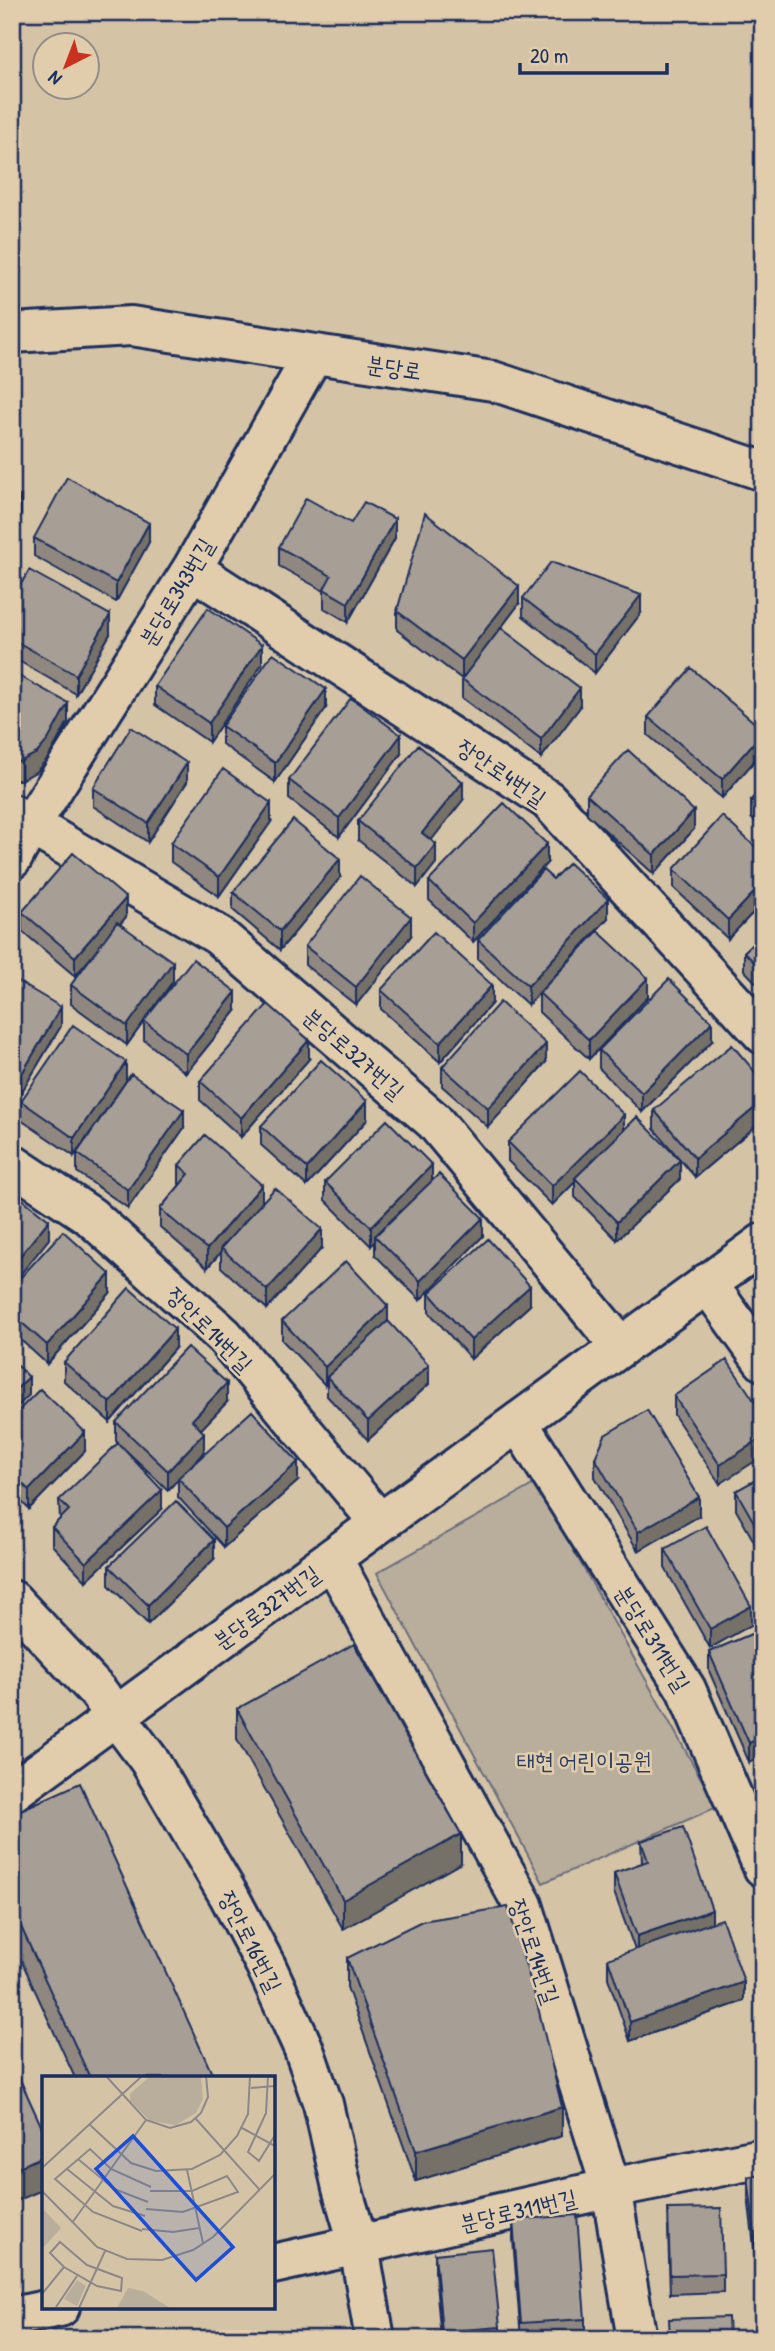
<svg xmlns="http://www.w3.org/2000/svg" width="775" height="2351" font-family="'Patrick Hand','Poor Story',sans-serif">
  <rect width="100%" height="100%" fill="#d5c3a6"/>
  <filter id="ink" filterUnits="userSpaceOnUse"><feTurbulence type="fractalNoise" baseFrequency=".0143" numOctaves="2"/><feDisplacementMap in="SourceGraphic" scale="14" xChannelSelector="R" yChannelSelector="G"/><feConvolveMatrix kernelMatrix="1 2 1 2 8 2 1 2 1" color-interpolation-filters="sRGB"/></filter>
  <g filter="url(#ink)">
    <path fill="#b9ae9c" stroke="#6a6e7d" stroke-width="2" d="M536 1483 717 1807 543 1883 377 1573Z"/>
    <g fill="none" stroke-linecap="round" stroke-linejoin="round">
      <defs>
        <path id="minor" d="M192 569 548 800 763 1034
          M12 814 218 935 434 1121 621 1347
          M12 859 31 824 192 569 313 355
          M12 1164 90 1216 224 1336 380 1523
          M707 1283 763 1361
          M518 1422 686 1689 763 1867
          M332 1558 523 1905 611 2188 637 2339
          M12 1600 98 1692 149 1760 228 1894 266 1966 303 2047 323 2104 342 2188 359 2246 375 2339
          M12 1792 763 1243
          M273 2264 611 2188 763 2158
          M12 2317 60 2307"/>
        <path id="major" d="M12 333 131 326 493 381 763 471"/>
      </defs>
      <use href="#minor" stroke="#1b2f5e" stroke-width="44"/>
      <use href="#major" stroke="#1b2f5e" stroke-width="44"/>
      <use href="#minor" stroke="#e1cdab" stroke-width="38"/>
      <use href="#major" stroke="#e1cdab" stroke-width="38"/>
    </g>
    <path fill="#908880" stroke="#1b2f5e" stroke-width="2" d="M351 523 395 538 348 622 324 608V591L279 566V547Z
      M34 538 149 542 116 602 34 556Z
      M523 598 641 613 595 673 523 616Z
      M12 600 110 634 76 694 12 657Z
      M519 604 462 679 397 630V611Z
      M262 664 209 742 155 705V686Z
      M12 672 68 722 48 758 37 771 21 780H12Z
      M462 679 580 707 541 758 462 698Z
      M326 708 275 782 222 744V726Z
      M648 717 763 730V751L722 798 648 735Z
      M401 754 339 837 289 799V780Z
      M187 782 148 842 93 806V788Z
      M763 787V828L751 818V800Z
      M587 795 694 829 654 874 587 814Z
      M463 800 431 840 436 863 417 887 358 840V821Z
      M271 822 219 896 171 862V843Z
      M763 854V902L728 939 674 888V869Z
      M547 863 473 942 429 900V881Z
      M340 878 280 950 233 910V892Z
      M553 879 608 918 528 1005 478 959V940Z
      M22 912 126 917 120 924 173 981 127 1045 71 1004V985L93 954 75 976 22 931Z
      M763 934V990L744 970V952Z
      M411 936 356 1005 305 965V946Z
      M12 978 61 1026 21 1093 12 1088Z
      M381 990 492 1003 440 1062 381 1009Z
      M539 993 648 997 589 1059 539 1012Z
      M236 1011 186 1073 144 1040V1021Z
      M712 1041 642 1112 599 1068V1050Z
      M309 1059 241 1137 200 1100V1081Z
      M546 1062 488 1127 442 1086V1067Z
      M126 1081 74 1156 21 1120V1101Z
      M763 1081V1120L695 1177 654 1129V1110Z
      M367 1120 307 1186 261 1145V1126Z
      M184 1128 128 1208 77 1172V1153Z
      M624 1131 680 1179 617 1240 575 1197V1182L552 1205 508 1161V1142Z
      M179 1165 262 1202 322 1248 267 1309 221 1267V1252L207 1268 160 1227V1209L180 1185 179 1184Z
      M432 1181 483 1236 420 1300 375 1255V1241L371 1246 325 1200V1182Z
      M12 1287 110 1293 47 1364 12 1332Z
      M429 1293 530 1305 471 1359 429 1312Z
      M282 1321 388 1322 429 1384 368 1440 327 1396V1383L325 1385 282 1340Z
      M175 1348 110 1422 64 1381V1362Z
      M674 1396 763 1414 720 1484 674 1415Z
      M227 1402 201 1429 204 1452 184 1472 298 1481 224 1547 178 1497V1479L168 1490 116 1441V1422Z
      M12 1417 85 1451 29 1509 12 1493Z
      M595 1458 699 1516 638 1551 595 1477Z
      M763 1476V1557L736 1510V1491Z
      M59 1500 162 1509 86 1581 52 1545V1527L60 1519Z
      M665 1549 751 1625 710 1648 665 1568Z
      M214 1559 148 1624 109 1585V1566Z
      M763 1629 749 1762 709 1671V1652Z
      M237 1709 461 1863 343 1929 237 1739Z
      M12 1814 214 2078H75L12 1940Z
      M641 1841 712 1923 744 2001 630 2041 608 1978V1959L635 1950 614 1892V1873L642 1863Z
      M347 1958 562 2136 416 2181 347 1987Z
      M763 2175V2278L758 2279 748 2196V2177Z
      M513 2220 585 2319V2337L567 2339H521L513 2239Z
      M668 2228 723 2274V2292L670 2294Z
      M435 2254 500 2327V2339H441L435 2272Z"/>
    <path fill="#756f68" stroke="#1b2f5e" stroke-width="2" d="M21 496V514L12 537V518Z
      M395 519V538L348 622V603Z
      M149 523V542L116 602V583Z
      M519 586V604L462 679V660Z
      M641 595V613L595 673V654Z
      M110 615V634L76 694V675Z
      M262 645V664L209 742V723Z
      M580 688V707L541 758V739Z
      M326 689V708L275 782V763Z
      M68 703V722L48 758 37 771 21 780V761Z
      M763 732V751L722 798V779Z
      M401 735V754L339 837V818Z
      M187 763V782L148 842V823Z
      M463 782V800L422 852V833Z
      M271 803V822L219 896V877Z
      M694 811V829L654 874V855Z
      M436 844V863L417 887V868Z
      M547 844V863L473 942V923Z
      M340 859V878L280 950V931Z
      M763 883V902L728 939V920Z
      M126 898V917L75 976V957Z
      M608 899V918L528 1005V986Z
      M411 917V936L356 1005V987Z
      M173 962V981L127 1045V1026Z
      M648 978V997L589 1059V1040Z
      M492 985V1003L440 1062V1043Z
      M236 992V1011L186 1073V1054Z
      M61 1007V1026L21 1093V1075Z
      M712 1022V1041L642 1112V1093Z
      M309 1040V1059L241 1137V1118Z
      M546 1044V1062L488 1127V1108Z
      M126 1062V1081L74 1156V1138Z
      M367 1101V1120L307 1186V1168Z
      M763 1101V1120L695 1177V1158Z
      M184 1110V1128L128 1208V1190Z
      M624 1115V1134L575 1178V1182L552 1205V1186Z
      M680 1160V1179L617 1240V1222Z
      M432 1165V1184L375 1236V1241L371 1246V1227Z
      M262 1185V1204L221 1248V1252L207 1268V1249Z
      M483 1218V1236L420 1300V1281Z
      M49 1220V1239L12 1285V1266Z
      M322 1229V1248L267 1309V1290Z
      M110 1274V1293L47 1364V1345Z
      M530 1286V1305L471 1359V1340Z
      M388 1306V1325L327 1377V1383L325 1385V1367Z
      M175 1329V1348L110 1422V1403Z
      M429 1365V1384L368 1440V1421Z
      M29 1377V1395L12 1412V1393Z
      M227 1383V1402L192 1439V1420Z
      M85 1432V1451L29 1509V1490Z
      M204 1433V1452L168 1490V1471Z
      M763 1437V1456L720 1484V1465Z
      M298 1462V1481L224 1547V1528Z
      M162 1490V1509L86 1581V1563Z
      M699 1497V1516L638 1551V1532Z
      M214 1540V1559L148 1624V1605Z
      M751 1606V1625L710 1648V1629Z
      M763 1737V1755L749 1762V1743Z
      M461 1834V1863L343 1929V1900Z
      M712 1910V1928L637 1955V1936Z
      M744 1982V2001L630 2041V2022Z
      M562 2107V2136L416 2181V2151Z
      M44 2156V2189L12 2203V2170Z"/>
    <path fill="#a79e95" stroke="#1b2f5e" stroke-width="2" d="M67 477 149 523 116 583 34 538Z
      M12 495 21 496 12 518Z
      M306 498 351 523 364 502 395 519 348 603 324 589 331 576 279 547Z
      M425 513 519 586 462 660 397 611Z
      M551 562 641 595 595 654 523 598Z
      M29 570 110 615 76 675 12 639V600Z
      M208 608 262 645 209 723 155 686Z
      M501 628 580 688 541 739 462 679Z
      M273 653 326 689 275 763 222 726Z
      M691 668 763 730V732L722 779 648 717Z
      M12 672 68 703 48 740 37 753 21 761 12 762Z
      M351 698 401 735 339 818 289 780Z
      M131 727 187 763 148 823 93 788Z
      M418 745 463 782 422 833 436 844 417 868 358 821Z
      M628 750 694 811 654 855 587 795Z
      M223 769 271 803 219 877 171 843Z
      M763 787V810L751 800Z
      M504 803 547 844 473 923 429 881Z
      M722 816 763 854V883L728 920 674 869Z
      M293 820 340 859 280 931 233 892Z
      M73 853 126 898 75 957 22 912Z
      M569 863 608 899 528 986 478 940 543 870 553 879Z
      M360 876 411 917 356 987 305 946Z
      M117 922 173 962 127 1026 71 985Z
      M598 931 648 978 589 1040 539 993Z
      M434 932 492 985 440 1043 381 990Z
      M763 934V971L744 952Z
      M193 959 236 992 186 1054 144 1021Z
      M12 978 61 1007 21 1075 12 1069Z
      M669 979 712 1022 642 1093 599 1050Z
      M500 1002 546 1044 488 1108 442 1067Z
      M268 1004 309 1040 241 1118 200 1081Z
      M73 1025 126 1062 74 1138 21 1101Z
      M732 1045 763 1081V1101L695 1158 654 1110Z
      M321 1060 367 1101 307 1168 261 1126Z
      M580 1071 624 1115 552 1186 508 1142Z
      M131 1074 184 1110 128 1190 77 1153Z
      M637 1117 680 1160 617 1222 575 1178Z
      M387 1120 432 1165 371 1227 325 1182Z
      M205 1135 262 1185 207 1249 160 1209 189 1174 179 1165Z
      M439 1174 483 1218 420 1281 375 1236Z
      M275 1188 322 1229 267 1290 221 1248Z
      M12 1191 49 1220 12 1266Z
      M63 1231 110 1274 47 1345 12 1314V1287Z
      M488 1239 530 1286 471 1340 429 1293Z
      M346 1261 388 1306 325 1367 282 1321Z
      M129 1288 175 1329 110 1403 64 1362Z
      M388 1321 429 1365 368 1421 327 1377Z
      M187 1347 227 1383 192 1420 204 1433 168 1471 116 1422Z
      M12 1360 29 1377 12 1393Z
      M727 1360 763 1414V1437L720 1465 674 1396Z
      M40 1389 85 1432 29 1490 12 1474V1417Z
      M647 1410 699 1497 638 1532 595 1458 605 1435Z
      M252 1411 298 1462 224 1528 178 1478Z
      M118 1443 162 1490 86 1563 52 1527 69 1510 59 1500Z
      M763 1476V1538L736 1491Z
      M176 1501 214 1540 148 1605 109 1566Z
      M706 1526 751 1606 710 1629 665 1549Z
      M763 1629V1737L749 1743 709 1652Z
      M354 1644 461 1834 343 1900 237 1709Z
      M80 1783 214 2078H90L12 1907V1814Z
      M683 1827 712 1910 637 1936 614 1873 648 1861 641 1841Z
      M508 1907 536 1999 562 2107 416 2151 347 1958 422 1921Z
      M722 1919 744 1982 630 2022 608 1959Z
      M12 2062 44 2132V2156L12 2170Z
      M763 2175V2260H758L748 2177Z
      M721 2208 723 2274 670 2275 668 2209Z
      M577 2215 585 2319 521 2323 513 2220Z
      M492 2248 500 2327 442 2332 435 2254Z
      M728 2317 729 2339H670L669 2319Z"/>
  </g>
  <g text-anchor="middle" dominant-baseline="central" stroke-width="5" stroke-linejoin="round" paint-order="stroke">
    <g font-size="23" fill="#1b2f5e" stroke="#e1cdab">
      <text transform="translate(394 367) rotate(8)">분당로</text>
      <text transform="translate(176 592) rotate(-59)">분당로343번길</text>
      <text transform="translate(502 772) rotate(34)">장안로4번길</text>
      <text transform="translate(354 1053) rotate(41)">분당로327번길</text>
      <text transform="translate(210 1329) rotate(45)">장안로14번길</text>
      <text transform="translate(266 1607) rotate(-36)">분당로327번길</text>
      <text transform="translate(653 1638) rotate(58)">분당로311번길</text>
      <text transform="translate(251 1941) rotate(63)">장안로16번길</text>
      <text transform="translate(535 1951) rotate(71)">장안로14번길</text>
      <text transform="translate(518 2210) rotate(-13)">분당로311번길</text>
    </g>
    <g font-size="23" fill="#2b3c64" stroke="#e1cdab">
      <text x="584" y="1760">태현 어린이공원</text>
    </g>
  </g>
  <g transform="translate(42 2076)">
    <rect width="233" height="233" fill="#d5c3a6"/>
    <path d="M108 0 159 1 161 23 154 37 134 49 108 45 88 25V18ZM0 132 19 152 0 173ZM35 204 44 210 35 230 22 223ZM86 212 101 215 128 232H75Z" fill="#b9ae9c"/>
    <path fill="none" stroke="#8b8889" stroke-width="2" d="M64 0 104 44 128 52 149 46 159 37 166 21 164 0M226 0 224 37 206 76 217 85 233 59M209 12 233 10M154 43 217 113M47 48 89 87 114 95 150 93 178 79 195 60 206 38 208 0M200 52 233 70M36 83 72 113 106 126M0 92 100 0M25 93 71 130 103 140M145 94 161 167M0 115 55 171 85 183 120 184 151 174 171 161 233 98M104 133 141 136 196 116 185 100 150 115H108M30 147 104 44M100 153 131 156 157 152M100 155 51 136 13 103 48 73 69 93 109 111M18 166 45 189 80 202 79 215 55 210 22 191 8 177ZM0 218 22 191M14 231 35 200M37 232 63 175"/>
    <path fill="#1d4ed8" fill-opacity="0.15" stroke="#1d4ed8" stroke-width="3.5" d="M91 60 191 171 154 204 54 93Z"/>
    <rect width="233" height="233" fill="none" stroke="#1b2f5e" stroke-width="3.5"/>
  </g>
  <rect width="775" height="2351" fill="none" stroke="#e1cdab" stroke-width="42"/>
  <rect x="21" y="21" width="733" height="2309" fill="none" stroke="#1b2f5e" stroke-width="2.5" filter="url(#ink)"/>
  <g transform="translate(66 66) rotate(222)"><circle r="33" fill="#e1cdab" stroke="#928e8c" stroke-width="2"/>
  <path d="M0-5L12 26L0 18L-12 26Z" fill="#c8321e"/>
  <text y="-10" font-size="19" font-weight="bold" text-anchor="middle" fill="#1b2f5e">N</text>
  </g>
  <path d="M520 63v10h147v-10" fill="none" stroke="#1b2f5e" stroke-width="3.5"/>
  <text x="530" y="63" font-size="21" fill="#1b2f5e" stroke="#e1cdab" stroke-width="5" paint-order="stroke">20 m</text>
</svg>
